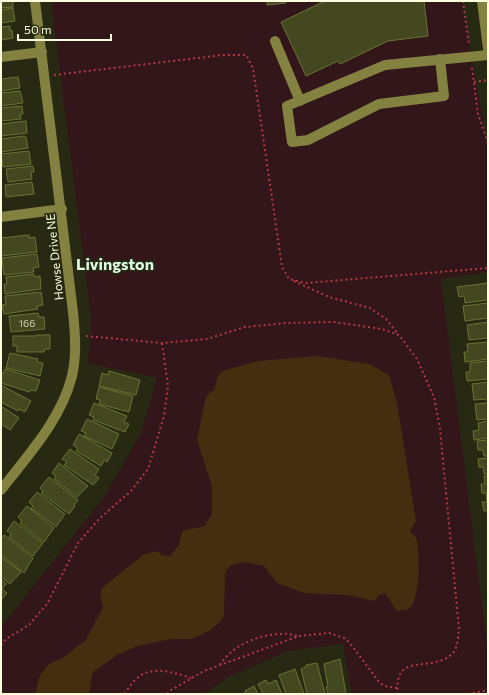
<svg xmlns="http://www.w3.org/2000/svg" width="489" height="695" font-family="Commissioner,sans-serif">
  <rect width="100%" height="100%" fill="#272912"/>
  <path fill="#321619" d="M51 1H462L488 150V272L441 279 488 653V694H352L343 644 288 651 228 677 204 694H1V627L104 497 141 433 157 378 88 363 91 318Z"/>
  <path fill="#452d0f" d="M318 356 369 364 389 375 397 403 416 521 410 531C412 533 415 536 416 538 421 550 419 598 411 607 407 611 401 611 396 610L385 593 379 595 374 601 347 595 304 593 277 583 264 566 244 562 230 566 225 572 224 614 222 620 211 630 192 639H171L137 646 117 655 93 672 89 694H35L40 675 49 664 62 658 86 640 103 607 100 594 103 587 143 555 157 551 162 555 170 556 179 545 182 531 204 526 212 514V486L197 440 205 400 208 394 214 390 218 376 223 371 258 361Z"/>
  <path fill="#434820" stroke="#6b7333" d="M1 1H13V7L1 8Z
    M267 1H286V3L267 5Z
    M325 1H424L428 36 388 41 340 64 338 61 306 76 281 22Z
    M13 8 15 21 1 23V10Z
    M10 26V31L12 30 13 38 1 40V27Z
    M18 77 20 88 1 91V79Z
    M20 91 23 103 1 106V93Z
    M22 106 23 114H20L21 119 1 121V108Z
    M26 121 27 133 1 136V124Z
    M24 136 26 137 28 148 1 152V139Z
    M29 151 31 164 3 167 1 154Z
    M33 166 34 172H31L32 179 8 182 6 169Z
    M32 182 34 194 6 197 5 185Z
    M29 235V238L35 237 37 252 1 256V238Z
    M37 254 39 267 33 268 34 272 4 275 2 258Z
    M34 274V277L40 276 41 289 5 294 4 284H7L6 277Z
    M488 283V300L465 303 464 296 459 297 457 287Z
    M41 292 43 305 37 306 38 309 4 314 2 305 6 304 5 296Z
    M488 303V318L465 321 463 306Z
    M38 313 39 317H44L45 329 11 332 9 316Z
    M488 322V338L469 340 467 325Z
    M36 335H50V349H44V352H17V346H13V336H36Z
    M488 342V359L465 362 464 352H468L467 344Z
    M10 353 38 359 37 362 43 363 40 376 6 368Z
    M488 361V379L467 381 466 372H470V363Z
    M5 369 40 380 36 391 30 390 29 392 1 383V373L3 374Z
    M109 371 140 380 136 395 99 386 102 373 108 375Z
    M488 382V399L474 400 472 384Z
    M1 385 31 401 25 412 19 409 18 411 1 402Z
    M99 387 133 396 129 412 99 404 100 400 96 399Z
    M94 403 127 416 124 422 129 424 125 432 93 420 94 417 89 415Z
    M488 403V419L477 420 475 404Z
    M1 406 19 418 10 430 1 424Z
    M87 419 119 434 112 449 84 436 86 433 81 431Z
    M488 421V438L474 440 473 431 479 430 478 423Z
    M79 434 112 453 107 462 104 460 101 466 76 451 78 448 73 445Z
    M488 440V456H484L483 450H478L477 441Z
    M70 449 99 469 95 475 99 478 93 485 64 465 67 462 62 459Z
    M488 458V473L484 474 483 467H479L478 459Z
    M59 463 88 486 77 497 54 479 56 476 52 473Z
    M488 475V493H482L481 484H485L484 476Z
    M49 477 78 500 74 505 75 506 69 514 41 493 43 491 40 488Z
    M37 492 65 514 56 527 31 508 33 506 29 502Z
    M486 494H488V511H484L482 502H487Z
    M27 506 54 528 44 542 20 523 22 521 18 517Z
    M14 521 43 543 33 556 9 537 11 534 7 531Z
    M4 535 33 558 24 573 1 555V538Z
    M1 557 21 572 10 584 1 577Z
    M1 579 6 584 2 589 7 593 1 600Z
    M340 659 346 694H328L326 687H328L324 664Z
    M317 663 325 694H307L301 669 306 667V665Z
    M295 669 304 694H286L279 675Z
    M266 680 268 684 276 680 282 694H263L258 684Z
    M254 686 258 694H242L246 692 245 691Z"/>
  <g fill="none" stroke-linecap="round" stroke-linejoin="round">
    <path stroke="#b4394a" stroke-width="2" stroke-dasharray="2 3" stroke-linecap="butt" d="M463 1 469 45
      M472 68 478 114 488 143
      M54 75 223 55H246L253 68 282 267 289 279 306 283 488 268
      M474 82 488 80
      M294 281 329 297 370 308 386 319 398 334
      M86 336 162 343 207 339 245 327 286 323 334 322 382 329 399 335 417 359 434 397 440 429 459 629C458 638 458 649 451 655 430 673 393 651 398 694
      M1 645 6 639 29 625 47 604 78 543 99 519 131 491 148 469 164 416 168 386 162 343
      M220 665C232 645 260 634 282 634 287 633 292 635 297 636
      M125 694C127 689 131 685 134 681 150 664 172 672 191 678
      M167 694 171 690 204 671 299 636 329 633 344 638 350 643 379 682 384 686 397 688
      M468 694 488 690"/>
    <path stroke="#848241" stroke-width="10" d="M482 1 488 48
      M275 41 300 101
      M1 57 42 52
      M440 59 444 96 379 104 308 140 292 142 287 106 385 65 488 55
      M1 217 62 209
      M1 490C28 455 61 420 72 376 77 355 75 333 73 312L35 1"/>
  </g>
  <g text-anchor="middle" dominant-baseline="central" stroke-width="3.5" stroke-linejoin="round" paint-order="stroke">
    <g font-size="10" fill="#cdd0ad">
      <text x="27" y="323">166</text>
    </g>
    <g font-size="12" fill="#fbfddc" stroke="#272912">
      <text transform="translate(54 257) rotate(-96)">Howse Drive NE</text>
    </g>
    <g font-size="16" font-weight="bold" fill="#defde7" stroke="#272912">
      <text x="115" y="263">Livingston</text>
    </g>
  </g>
  <rect width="489" height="695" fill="none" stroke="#fbfddc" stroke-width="4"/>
  <path d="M18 34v6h93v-6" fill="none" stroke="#fbfddc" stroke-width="2"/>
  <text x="24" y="34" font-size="12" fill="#fbfddc" stroke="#272912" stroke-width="3" paint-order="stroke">50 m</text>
</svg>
